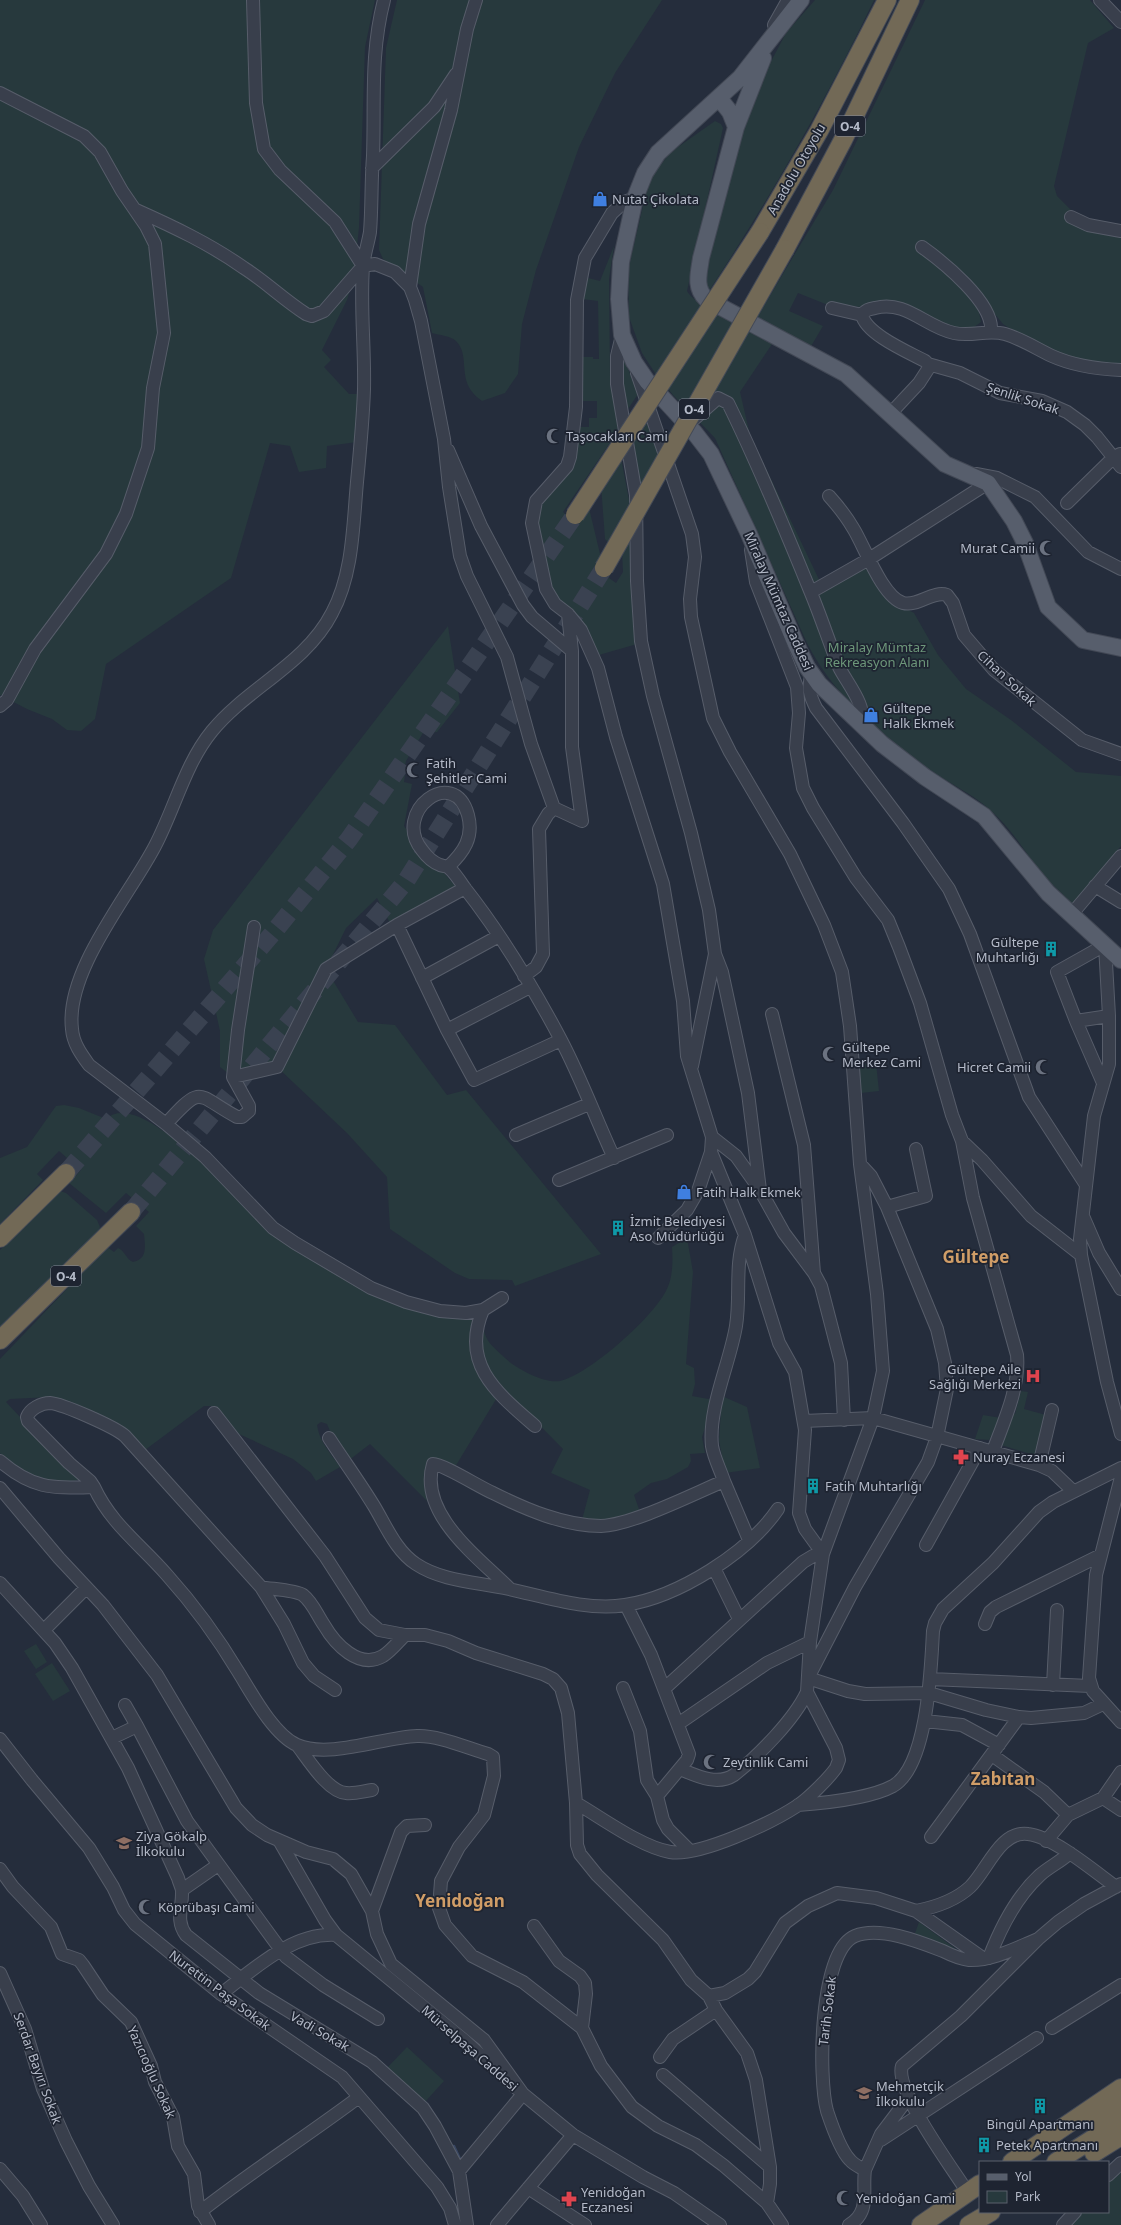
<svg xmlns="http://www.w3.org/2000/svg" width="1121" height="2225" font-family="'Noto Sans',sans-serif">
  <rect width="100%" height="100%" fill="#252d3c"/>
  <path fill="#27393d" d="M0 0H375L365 47 359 227 354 276 347 300 322 350 331 360 324 367 349 394H358L357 442 327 446 326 468 299 472 290 446 270 443 231 578 106 664 95 719 81 731 67 730 52 719 27 709 0 695Z
    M397 0H662L615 73 579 147 536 270 522 324 518 374 505 393 482 401C454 382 472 357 456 341 451 336 439 335 432 333L423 287 383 259 379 250 386 48Z
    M815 0H874C825 102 769 200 707 294L703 274 746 118 757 88 786 33Z
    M925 0H1090L1114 28 1088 43 1054 186 1057 196 1072 211 1070 221 1091 232 1121 238V364L1087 363 1048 350 1020 335 1003 324 976 291 935 262 977 303 981 322 970 330 961 331 874 302 859 307 839 304 828 305 798 293 789 311 823 326 810 348 756 319 833 190Z
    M715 121 721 124 723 128 687 291C693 305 758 333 774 341L740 392 750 435 824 590 867 566 885 597 914 613 938 655 966 689 1011 720 1076 772 1121 776V846L1073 904C1060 892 1046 879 1035 865 1021 845 1008 825 989 809 972 794 951 784 933 772 883 737 835 698 807 643L715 438 673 395 655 373 642 353 629 317 628 270 647 189 654 173 671 152Z
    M614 246 609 279 610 376 618 431 563 512 575 523 589 508 601 558 595 568 616 583 623 572 622 551 633 533 637 644 599 655 584 624 554 597 548 579 537 515 541 502 572 466 580 427H589V418H597V401H580L582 357H593V359H599L598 301 582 299 584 277 600 281Z
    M625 361 638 394 626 412C624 400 617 370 625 361Z
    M646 421 660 457 641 488 632 443Z
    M621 458 630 505 609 543 605 539 601 485Z
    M448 626 460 703 437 732 423 733 406 761 403 774 405 775 404 782 412 784 404 826 428 862 436 870 443 872 458 889 391 925 377 898 346 928 326 969 358 1022 395 1025 447 1095 466 1090 601 1254 515 1286 512 1280 469 1279 455 1273 390 1229 387 1177 347 1133 277 1067 233 1077 220 1067V1031L204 959 213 930Z
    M876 1063 879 1091 861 1093 858 1065Z
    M64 1105 79 1108 106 1119C140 1086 235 1198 258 1220 266 1228 276 1236 286 1243 299 1252 314 1259 327 1268 357 1285 386 1304 420 1312 437 1316 456 1317 474 1319L470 1352 474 1364 498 1396 452 1472 432 1469 427 1501 370 1444 348 1461 336 1445 327 1424 321 1422 317 1425C319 1441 331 1454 340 1467L316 1481 311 1473 293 1459 239 1434 213 1406H204L145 1450 128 1430 51 1397 10 1399 6 1402 65 1465 82 1479C45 1488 31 1478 3 1457L0 1453V1359L107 1247 114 1252 118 1248C125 1251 126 1259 133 1262 148 1259 145 1246 144 1234L136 1226 149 1212 126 1193 106 1213 69 1183 81 1170 59 1151 37 1174 43 1180 0 1224V1158L27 1147 56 1106Z
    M60 1191 66 1193 97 1220 100 1227 98 1232 0 1330V1250Z
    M687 1238 693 1272 686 1364 694 1368 695 1384 692 1396 714 1400 702 1437 705 1453 690 1454 691 1461 688 1467 667 1479 651 1483 634 1495 640 1512 604 1522 582 1520 590 1490 551 1473 563 1449 494 1379 480 1349 484 1330C486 1343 496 1349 505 1358 515 1368 545 1384 560 1381 590 1374 652 1318 666 1291 673 1278 673 1261 672 1247Z
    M1021 1391 1028 1392 1024 1409 1046 1415 1037 1456 1001 1445 1012 1413 1015 1414Z
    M722 1396 747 1407 760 1468 725 1473 719 1440Z
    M983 1415 1001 1418 989 1440 975 1439Z
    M36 1644 47 1662 36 1669 24 1651Z
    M52 1663 70 1691 53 1701 35 1674Z
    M919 1922 960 1952 914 1936Z
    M407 2047 444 2081 424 2103 387 2068Z
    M1121 2170V2225H1072L1083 2212H1108V2183Z"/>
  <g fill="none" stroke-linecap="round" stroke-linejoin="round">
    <path stroke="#394763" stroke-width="2.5" d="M454 2146 461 2161"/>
    <path stroke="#3a4251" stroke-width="18" stroke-dasharray="18 9" stroke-linecap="butt" d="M66 1173 273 933 349 839 575 515
      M131 1212 406 881 604 568"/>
    <defs>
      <path id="minor" d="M253 0 256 103 264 149 280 170 335 222 363 266
        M384 0C370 54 375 102 373 156 371 182 372 207 370 232 368 244 364 255 363 267 360 307 365 349 364 389 363 420 360 451 357 482 353 526 353 574 332 613 306 664 247 688 212 731 185 764 175 808 155 846 129 896 65 971 72 1029 73 1043 81 1054 89 1065L166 1124 205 1157 273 1228 295 1243 371 1288 406 1302 440 1311 466 1313 483 1310 502 1298
        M1100 0 1121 22
        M774 25 788 0
        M0 93 84 136 100 152 122 191 146 226 155 244 164 333 153 388 148 448 126 514 106 554 35 649 7 700 0 706
        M372 168 434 107 456 74
        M635 198 624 202 612 213 585 258 577 300 576 407 570 457 567 466 536 501 532 523 546 589 555 604 568 614 581 630 598 668 616 737 663 884 683 1001 687 1056 712 1137 711 1152 698 1191 687 1210 658 1238
        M136 210C174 227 210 244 244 268 266 282 284 300 306 314L312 316 324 311 363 266 375 264 395 272 410 287 415 300 421 321 444 439 449 487 460 556 467 576 507 657 531 744 554 808
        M1071 217 1088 225 1121 231
        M922 247C943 262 994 303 991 331
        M410 287 419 224 451 110 467 29 476 0
        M832 308 862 315
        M622 335 617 356V384L636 495 637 581 641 641 653 696 691 833 709 910 715 954 692 1066
        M928 364 960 373 1000 393 1042 401 1067 412 1085 425 1097 437 1121 467
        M890 414 919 383 930 366 925 361C908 352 866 334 862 315 865 310 869 309 875 308 907 300 925 327 954 333 972 337 988 329 1005 334 1022 339 1037 349 1052 356 1074 366 1098 369 1121 370
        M693 420 718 398 728 403C758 464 785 529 811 593 821 617 829 642 839 667 846 682 869 708 860 724
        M448 450 481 526 523 605 532 617 572 651
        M976 474 997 478 1035 497 1088 552 1121 569
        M829 496C838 506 846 516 853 528 864 545 882 597 903 603 918 607 933 590 947 595L953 603 964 635 994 670 1082 740 1121 754
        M1067 503 1114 457 1120 454
        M751 550 756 582 797 687 799 713 796 748 803 788 813 808 856 878 888 920 899 947 920 1003 952 1115 962 1141 973 1198 1017 1355C1020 1387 1004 1421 993 1451
        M811 592 869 559 988 483
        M568 614 572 651V747L582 821
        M812 674C807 687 810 696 816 708L903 823 949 889 970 934 1029 1097 1086 1185
        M448 867C464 852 474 837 468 815 454 764 391 812 422 850 427 857 432 862 440 865 443 866 447 866 449 868 454 872 460 881 464 887 501 934 533 987 561 1040 581 1078 596 1119 614 1158
        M1095 886 1121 902
        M1071 915 1121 856
        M397 925 447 1030 474 1080 561 1040
        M715 954 722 972 748 1093 760 1190 784 1233 814 1273 821 1286 841 1363 844 1420
        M524 976 536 967 543 954 539 829 548 814 554 808 582 821
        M422 978 499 936
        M772 1014 804 1145 814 1273
        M1109 1016 1076 1021 1057 972 1105 945 1109 1016V1064L1094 1116 1080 1239 1081 1255 1107 1382 1121 1434
        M1076 1021 1103 1083
        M447 1030 530 987
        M233 1077 277 1067 326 969 397 925 465 888
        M166 1124C203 1083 196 1095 237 1117H242L249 1111V1106L233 1077 238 1030 254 927
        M516 1135 589 1104
        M712 1137 736 1156 758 1187
        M962 1141 982 1160 1031 1216 1081 1255
        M711 1152 745 1235 779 1343 795 1372 805 1430 799 1513 805 1529 823 1554
        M860 1164 871 1176 887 1207 937 1329 945 1363 947 1389 937 1437 928 1462 855 1587 808 1678 848 1691 865 1694 929 1693 986 1710 1019 1717 1031 1718 1084 1713 1103 1704
        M559 1180 667 1135
        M887 1207 926 1196 916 1149
        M1083 1216 1099 1253 1121 1289
        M483 1310C460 1364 497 1393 535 1426
        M214 1413 325 1556 365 1618 379 1630 405 1635
        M804 1421 873 1418 1039 1465 1052 1471 1073 1491
        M329 1438C344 1461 360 1483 374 1506 386 1526 396 1551 416 1564 443 1582 479 1582 509 1589 546 1597 587 1611 625 1605 678 1597 748 1553 778 1509
        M0 1461C34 1490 53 1488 94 1487 111 1524 141 1545 167 1575 194 1605 218 1638 239 1673 252 1694 274 1735 297 1745 329 1759 384 1737 417 1736 438 1735 467 1748 488 1754L493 1757 494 1776 484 1815 459 1847 441 1881 439 1908 445 1925 472 1956 523 1982 582 2028 601 2066 632 2107 658 2126 696 2145 723 2165 767 2203 782 2225
        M1039 1465 1052 1410
        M1121 1477 1096 1575 1089 1678 1093 1691 1121 1722
        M724 1481 749 1540
        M94 1487 90 1481 69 1463 28 1421 27 1417C30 1409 41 1403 50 1403 63 1404 115 1427 125 1436L261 1587 284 1624 303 1663 314 1676 335 1690
        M0 1488 59 1558 103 1605 157 1675 236 1808 252 1825 267 1835 306 1852 333 1859 351 1874 372 1911 377 1934 391 1964 484 2040 523 2094 459 2171
        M926 1545 980 1448
        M714 1568 739 1619
        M0 1583 55 1643 72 1668 128 1768 178 1878C179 1882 181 1886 182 1890 183 1907 175 1920 186 1935L259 1993 372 2062 423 2108 435 2126 459 2171 467 2225
        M261 1587C270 1589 295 1590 303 1595 313 1603 317 1615 324 1625 335 1644 359 1670 383 1656 391 1651 398 1642 405 1635H425L448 1641 476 1653 543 1674 553 1679 561 1688 568 1713 576 1803 577 1845 580 1854 597 1875 663 1940 691 1980 709 1996 716 2010 747 2053 756 2080 770 2167V2184L767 2203
        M510 1589C479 1558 418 1514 433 1464 443 1464 481 1488 493 1493 525 1509 564 1526 601 1526 632 1525 693 1494 724 1481 720 1469 714 1458 712 1446 708 1408 730 1363 736 1326 741 1295 734 1265 745 1235
        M626 1605 651 1655 689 1754 687 1760 657 1796
        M985 1624 990 1612 996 1607 1101 1555
        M44 1630 86 1588
        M930 1679 1090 1686
        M1053 1685 1057 1610
        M623 1688 640 1731 647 1780 657 1796 663 1820 668 1829 690 1851
        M665 1688 803 1562 813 1556 823 1554
        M125 1705 137 1726
        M925 1721 962 1725 999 1745
        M678 1724 767 1663 810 1642
        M112 1738 137 1726 187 1821 286 1957 323 1985 378 2019
        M0 1739 32 1780 89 1848 113 1887 124 1910 135 1924 221 1994 342 2077 437 2187 450 2208 455 2225
        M297 1745C308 1759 328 1792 346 1793 355 1794 364 1791 372 1790
        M992 1755 1044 1792 1068 1815
        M680 1769C697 1776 717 1786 734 1775 758 1756 794 1720 807 1692
        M1103 1798 1121 1772
        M576 1803C602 1818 641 1847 670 1852 699 1857 771 1823 797 1806 808 1799 828 1779 836 1768L839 1760 836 1748 807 1692 810 1642 823 1554 873 1418 883 1371 877 1294 860 1164 850 1026 842 972 824 925 790 854 730 752 713 718 691 617 690 599 695 557 692 534 637 373
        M798 1805C825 1803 869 1799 893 1786 928 1766 931 1667 933 1631L935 1623 943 1609 993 1563 1039 1512 1053 1502 1121 1468
        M931 1837 1019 1717
        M1046 1841 1068 1815 1103 1798 1121 1810
        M280 1842 325 1920 336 1935
        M0 1869 13 1887 51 1927 62 1954 79 1960 83 1965 103 1995 131 2022 151 2066 155 2082 173 2117 178 2146 194 2174 198 2206 209 2225
        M182 1890 218 1865
        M372 1911 401 1832 407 1826 425 1825
        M916 1911C936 1907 955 1901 970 1887 987 1871 1000 1830 1028 1834 1054 1837 1094 1871 1116 1887
        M534 1926 559 1961 580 1976 585 1983 586 1994 582 2028
        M989 1958C1000 1929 1016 1897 1040 1875 1049 1867 1060 1862 1070 1853
        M0 1973 25 2029 43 2089 66 2141 89 2186 113 2225
        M221 1994C253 1970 292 1932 336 1935L464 2040 523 2094 573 2135 643 2177 674 2193 720 2225
        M709 1996 725 1993 748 1979 755 1972 785 1923 808 1906 837 1893 876 1898 916 1911 984 1959
        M1052 2028 1121 1985
        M660 2057 673 2039 716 2010
        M663 2075 770 2167
        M909 2097 881 2134 865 2170C860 2167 854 2165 850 2160 841 2151 831 2123 827 2111 818 2078 819 1951 855 1936 880 1926 920 1942 943 1951 951 1955 960 1959 969 1960 992 1961 1016 1948 1038 1939
        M881 2140 1037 2038
        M0 2169 23 2196 41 2225
        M1108 2175 1121 2163
        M528 2188 585 2225
        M968 2193C953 2169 894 2090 902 2066L961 2016 1038 1939 1058 1922 1084 1904 1121 1884
        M200 2212C252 2171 307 2136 359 2097
        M497 2225 573 2135
        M849 2225C871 2212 862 2191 865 2170
        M1063 2225 1075 2212"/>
      <path id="major" d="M801 0 740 78 658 153 645 173 635 198 621 262 619 299 622 335 634 362 647 381 694 432 711 454 749 534 796 644 807 667 819 684 882 744 925 777 984 816 1048 893 1121 960
        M763 58 736 127 701 258C699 273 694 287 706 299L846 374 945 464 988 483 1014 521 1025 543 1048 607 1083 640 1121 648
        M719 98 730 112 736 127"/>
      <path id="highway" d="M760 232 819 131 887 0
        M785 249 843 140 910 0
        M0 1238 66 1173
        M0 1340 131 1212
        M1095 2120 1121 2103
        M1094 2153 1121 2136
        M1012 2162 1121 2088
        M1056 2162 1121 2121
        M921 2225 980 2184
        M969 2225 991 2212"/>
    </defs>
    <use href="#minor" stroke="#575d6a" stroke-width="14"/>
    <use href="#major" stroke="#424855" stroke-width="18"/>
    <use href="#highway" stroke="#444a57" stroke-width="20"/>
    <use href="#minor" stroke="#393f4c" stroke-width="12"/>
    <use href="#major" stroke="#575e6c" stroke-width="16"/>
    <use href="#highway" stroke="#726956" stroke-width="18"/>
    <defs>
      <path id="highway-bridge" d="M575 515 760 232
        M604 568 785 249"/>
    </defs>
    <use href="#highway-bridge" stroke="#444a57" stroke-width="20" stroke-linecap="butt"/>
    <use href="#highway-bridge" stroke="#726956" stroke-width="18"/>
  </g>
  <defs>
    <symbol id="shop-bare" viewBox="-9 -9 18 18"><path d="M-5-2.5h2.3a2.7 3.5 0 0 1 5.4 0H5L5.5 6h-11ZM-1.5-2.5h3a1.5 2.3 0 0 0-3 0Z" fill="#3f7fe0" stroke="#1e2431" stroke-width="2.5" paint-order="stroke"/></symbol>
    <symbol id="mosque-bare" viewBox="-9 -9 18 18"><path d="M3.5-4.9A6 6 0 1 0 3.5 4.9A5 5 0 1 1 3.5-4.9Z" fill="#6b7280" stroke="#1e2431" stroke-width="2.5" paint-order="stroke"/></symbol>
    <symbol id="building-bare" viewBox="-9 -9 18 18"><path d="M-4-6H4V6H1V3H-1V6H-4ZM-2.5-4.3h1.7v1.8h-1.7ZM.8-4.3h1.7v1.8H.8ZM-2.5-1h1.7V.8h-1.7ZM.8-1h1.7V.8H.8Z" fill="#0f9aa8" stroke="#1e2431" stroke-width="2.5" paint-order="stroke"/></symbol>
    <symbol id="hospital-bare" viewBox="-9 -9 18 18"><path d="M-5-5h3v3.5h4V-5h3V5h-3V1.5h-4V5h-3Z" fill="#e0444e" stroke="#1e2431" stroke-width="2.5" paint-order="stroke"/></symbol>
    <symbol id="pharmacy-bare" viewBox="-9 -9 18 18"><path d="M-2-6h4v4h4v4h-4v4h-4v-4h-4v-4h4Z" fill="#e0444e" stroke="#1e2431" stroke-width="2.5" paint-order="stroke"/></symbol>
    <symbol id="school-bare" viewBox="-9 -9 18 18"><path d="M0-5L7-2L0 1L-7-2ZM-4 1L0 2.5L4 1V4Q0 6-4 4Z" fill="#8d6e63" stroke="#1e2431" stroke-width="2.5" paint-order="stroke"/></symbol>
  </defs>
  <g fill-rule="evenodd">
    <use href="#shop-bare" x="589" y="188" width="22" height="22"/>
    <use href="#mosque-bare" x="543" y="425" width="22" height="22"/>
    <use href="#mosque-bare" x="1036" y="537" width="22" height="22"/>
    <use href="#shop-bare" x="860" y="704" width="22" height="22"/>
    <use href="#mosque-bare" x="403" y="759" width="22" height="22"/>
    <use href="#building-bare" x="1040" y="938" width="22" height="22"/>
    <use href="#mosque-bare" x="819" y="1043" width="22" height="22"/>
    <use href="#mosque-bare" x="1032" y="1056" width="22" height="22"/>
    <use href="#shop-bare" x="673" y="1181" width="22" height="22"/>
    <use href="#building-bare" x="607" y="1217" width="22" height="22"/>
    <use href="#hospital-bare" x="1022" y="1365" width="22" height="22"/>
    <use href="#pharmacy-bare" x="950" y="1446" width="22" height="22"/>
    <use href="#building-bare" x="802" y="1475" width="22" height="22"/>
    <use href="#mosque-bare" x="700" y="1751" width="22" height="22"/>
    <use href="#school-bare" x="113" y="1832" width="22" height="22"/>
    <use href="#mosque-bare" x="135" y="1896" width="22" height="22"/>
    <use href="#school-bare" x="853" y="2082" width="22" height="22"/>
    <use href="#building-bare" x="1029" y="2095" width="22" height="22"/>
    <use href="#building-bare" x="973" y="2134" width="22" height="22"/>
    <use href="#mosque-bare" x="833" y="2187" width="22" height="22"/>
    <use href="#pharmacy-bare" x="558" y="2188" width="22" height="22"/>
  </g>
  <g text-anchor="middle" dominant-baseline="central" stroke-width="3.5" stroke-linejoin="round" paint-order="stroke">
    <g fill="#1e2431" stroke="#878d9b" stroke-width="1">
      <rect x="835" y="116" width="30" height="20" rx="3"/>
      <rect x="679" y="399" width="30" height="20" rx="3"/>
      <rect x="51" y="1266" width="30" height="20" rx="3"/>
    </g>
    <g font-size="12" font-weight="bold" fill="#b4bac8">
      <text x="850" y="126">O-4</text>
      <text x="694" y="409">O-4</text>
      <text x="66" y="1276">O-4</text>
    </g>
    <g font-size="13" fill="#b4bac8" stroke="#1e2431">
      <text transform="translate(796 169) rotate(-60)">Anadolu Otoyolu</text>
      <text transform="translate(1023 398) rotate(18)">Şenlik Sokak</text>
      <text transform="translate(779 601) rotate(66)">Miralay Mümtaz Caddesi</text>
      <text transform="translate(1007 678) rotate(43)">Cihan Sokak</text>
      <text transform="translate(220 1990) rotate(37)">Nurettin Paşa Sokak</text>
      <text transform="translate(827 2011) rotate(-83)">Tarih Sokak</text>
      <text transform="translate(320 2031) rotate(30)">Vadi Sokak</text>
      <text transform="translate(470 2048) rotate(41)">Mürselpaşa Caddesi</text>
      <text transform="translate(38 2068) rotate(70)">Serdar Bayırı Sokak</text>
      <text transform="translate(152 2072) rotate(66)">Yazıcıoğlu Sokak</text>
    </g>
    <g font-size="13" fill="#b4bac8" stroke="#1e2431" text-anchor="start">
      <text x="612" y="199">Nutat Çikolata</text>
      <text x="566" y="436">Taşocakları Cami</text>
      <text x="1035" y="548" text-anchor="end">Murat Camii</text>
      <text x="883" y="708">Gültepe<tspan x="883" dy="15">Halk Ekmek</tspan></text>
      <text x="426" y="763">Fatih<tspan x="426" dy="15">Şehitler Cami</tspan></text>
      <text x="1039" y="942" text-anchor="end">Gültepe<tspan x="1039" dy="15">Muhtarlığı</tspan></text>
      <text x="842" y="1047">Gültepe<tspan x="842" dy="15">Merkez Cami</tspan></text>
      <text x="1031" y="1067" text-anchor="end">Hicret Camii</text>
      <text x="696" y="1192">Fatih Halk Ekmek</text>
      <text x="630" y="1221">İzmit Belediyesi<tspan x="630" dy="15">Aso Müdürlüğü</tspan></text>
      <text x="1021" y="1369" text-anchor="end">Gültepe Aile<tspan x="1021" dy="15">Sağlığı Merkezi</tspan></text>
      <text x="973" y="1457">Nuray Eczanesi</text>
      <text x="825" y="1486">Fatih Muhtarlığı</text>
      <text x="723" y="1762">Zeytinlik Cami</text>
      <text x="136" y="1836">Ziya Gökalp<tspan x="136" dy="15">İlkokulu</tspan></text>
      <text x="158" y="1907">Köprübaşı Cami</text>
      <text x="876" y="2086">Mehmetçik<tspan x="876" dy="15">İlkokulu</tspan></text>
      <text x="1040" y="2124" text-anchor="middle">Bingül Apartmanı</text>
      <text x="996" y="2145">Petek Apartmanı</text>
      <text x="581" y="2192">Yenidoğan<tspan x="581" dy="15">Eczanesi</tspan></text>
      <text x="856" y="2198">Yenidoğan Cami</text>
    </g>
    <g font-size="13" fill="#6d977a" stroke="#1e2431">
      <text x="877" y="647">Miralay Mümtaz<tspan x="877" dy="15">Rekreasyon Alanı</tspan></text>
    </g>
    <g font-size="17" font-weight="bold" fill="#d09d67" stroke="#1e2431">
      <text x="976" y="1256">Gültepe</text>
      <text x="1003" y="1778">Zabıtan</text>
      <text x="460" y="1900">Yenidoğan</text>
    </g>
  </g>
  <rect x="979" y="2161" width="130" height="52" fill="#1e2431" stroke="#5a606d"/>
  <rect x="987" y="2174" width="20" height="6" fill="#575e6c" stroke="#5a606d"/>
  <text x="1015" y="2181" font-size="12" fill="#b4bac8">Yol</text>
  <rect x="987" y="2191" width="20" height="12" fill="#27393d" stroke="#5a606d"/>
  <text x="1015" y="2201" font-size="12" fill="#b4bac8">Park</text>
</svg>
